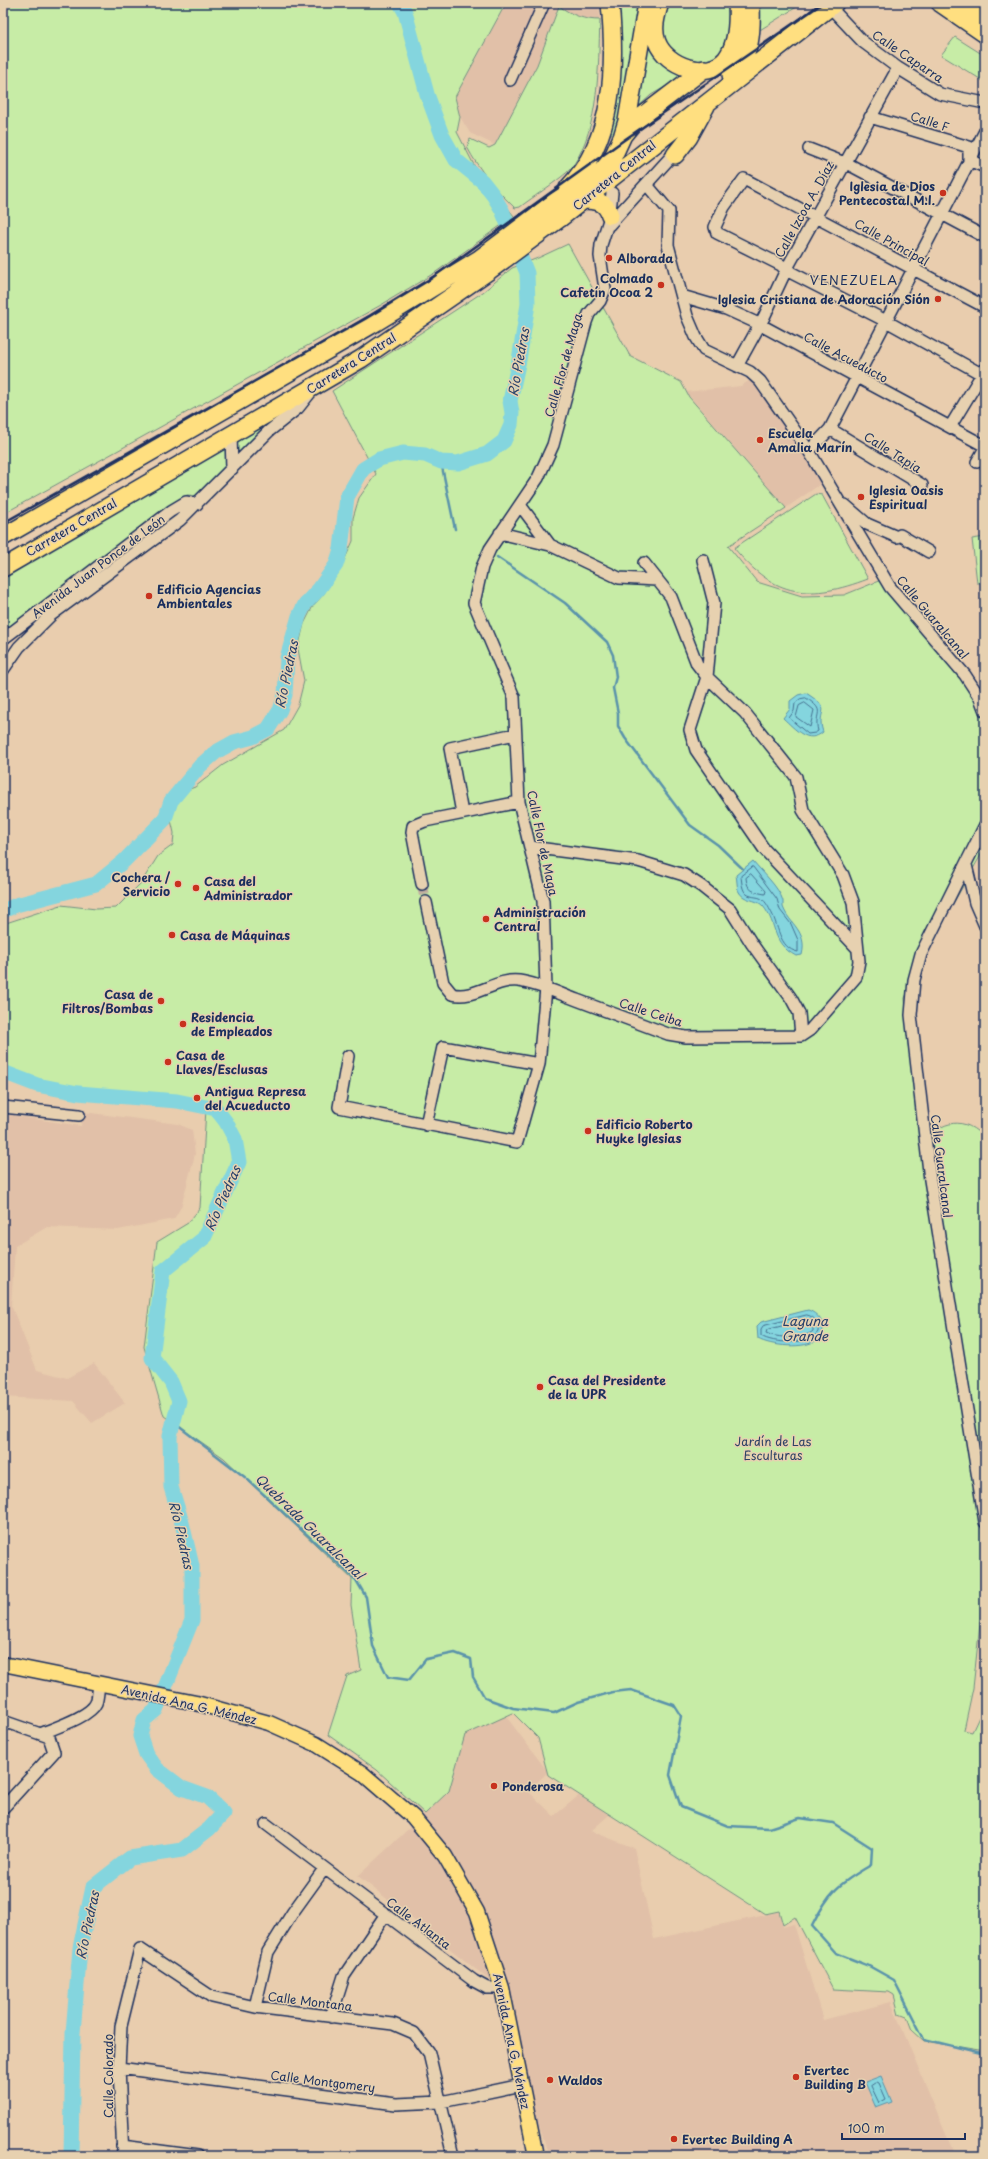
<svg xmlns="http://www.w3.org/2000/svg" width="988" height="2159" font-family="'Playpen Sans',sans-serif">
  <rect width="100%" height="100%" fill="#e9cdae"/>
  <filter id="ink" filterUnits="userSpaceOnUse"><feTurbulence type="fractalNoise" baseFrequency=".025" numOctaves="2"/><feDisplacementMap in="SourceGraphic" scale="8" xChannelSelector="R" yChannelSelector="G"/><feConvolveMatrix kernelMatrix="1 2 1 2 8 2 1 2 1" color-interpolation-filters="sRGB"/></filter>
  <g filter="url(#ink)">
    <path fill="#e1c0a8" d="M506 3H599L600 20H589L571 14 559 6 537 65 495 145 470 133 460 117 455 97Z
      M750 380 759 389 822 483 786 508 686 392 741 386Z
      M83 1112 178 1124 192 1130 195 1154 181 1207 174 1219 118 1230 47 1227 15 1246 11 1305 37 1370 67 1378 94 1363 125 1403 92 1423 73 1401 3 1397V1114L81 1126Z
      M505 1715 548 1772 528 1791 554 1816 582 1793 609 1815 591 1831 634 1848 654 1939 779 1912 783 1927 794 1924 823 2020 891 2002 955 2156H549L492 1982 358 1876 449 1791 465 1735Z"/>
    <path fill="#c7eca6" stroke="#718e82" d="M3 3H506L455 97 460 117 457 132 474 165 514 216 436 272 381 305 3 514Z
      M615 3H641L629 79 617 130 603 140Z
      M666 3H733L727 41 718 56 700 62 688 61 669 48 661 30Z
      M755 3H803L755 33Z
      M559 6C572 15 584 20 600 20 598 69 600 124 573 166 567 175 530 199 520 207L515 208C496 190 479 170 467 147L470 139 489 148 495 145 537 65Z
      M648 29 684 76 651 95 638 107Z
      M955 37 985 56V82L941 55Z
      M568 244 630 356 681 382 689 397 786 508 728 546 757 582 802 596 844 595 881 580 985 697V848L921 959 905 998 908 1044 923 1143C941 1120 965 1115 985 1139V1526H981L984 1587 973 1688 964 1730 972 1732 979 1717 985 1714V2051L924 2041 912 2030 907 2017 899 2014 894 1995 889 1992 833 1989 795 1917 783 1925 779 1911 765 1914 548 1775 538 1738 513 1713 465 1735 449 1791 425 1814 377 1770 328 1735 347 1676 361 1670 351 1605 352 1579 224 1458 164 1416 144 1347 157 1242 188 1223 200 1208 206 1109 196 1106 75 1095 15 1080 3 1070V924L61 905 96 909 116 908 141 883 158 856 173 845 174 833 166 798 195 787 223 765 284 730 298 705 304 681 298 649 304 624 313 606 323 595 340 570 353 541V518L359 498 376 474 332 391 483 292 512 268 538 258Z
      M264 427 199 496 187 495 171 506 3 632V576L258 428Z
      M816 494 822 495 868 579C810 601 775 598 734 548Z
      M985 537V583H977L972 539Z"/>
    <path fill="#84d5de" stroke="#5a93ab" d="M806 693C836 712 815 709 823 732 808 745 795 729 783 718L790 709V701L798 695Z
      M753 861C762 872 779 887 783 901 783 903 783 905 783 907 789 924 808 931 802 955L796 956C770 942 779 926 763 906 756 898 743 902 738 890 737 886 737 880 736 875Z
      M808 1310C820 1314 829 1328 818 1339 806 1350 770 1346 758 1339L757 1326 761 1322Z
      M881 2076 892 2102 876 2108 865 2082Z"/>
    <g fill="none" stroke-linecap="round" stroke-linejoin="round">
      <path stroke="#457191" stroke-width="1" d="M806 698C828 712 813 712 818 731L815 733 808 734 789 718 794 711 795 703 800 699Z
        M805 703 814 710 810 727 796 717 799 706Z
        M753 867 777 899 780 910 791 924 798 940V952C778 948 779 924 770 910 768 906 765 900 760 898 758 897 754 897 751 896 742 894 742 884 741 876Z
        M751 874 766 891 765 894C754 892 747 891 746 878Z
        M807 1315C816 1317 819 1324 818 1332 809 1345 773 1344 761 1336V1329L763 1326Z
        M807 1320 813 1326V1331C804 1340 776 1338 766 1333L767 1330Z
        M877 2082 879 2083 886 2099 879 2103 871 2086Z"/>
      <path stroke="#5a93ab" stroke-width="2.5" d="M441 462 455 529
        M497 557 565 603 607 642 613 655 616 677 613 688 618 713V726L625 738 690 825 718 845 743 869
        M173 1422 246 1478 356 1580 366 1597 373 1646 388 1677 409 1680 426 1659 455 1653 471 1659 473 1677 485 1698 513 1708 554 1713 578 1702 613 1692 631 1690 674 1705 681 1716 670 1775 681 1807 728 1826 769 1828 800 1818 833 1823 872 1848 871 1865C838 1884 829 1892 812 1926L836 1953 869 1966 894 1980 924 2039 985 2054"/>
      <path stroke="#84d5de" stroke-width="15" d="M3 911 16 905 96 884 124 861 165 819 171 801 200 766 216 752 234 742 253 737 268 729 280 710 285 695 287 658 299 616 305 604 319 589 336 565 341 549 347 497 363 469 379 459 403 453 425 455 441 462 458 463 487 454 504 441 511 425 512 413 510 401 519 360 528 304 527 273 502 210 493 195 482 181 456 160 442 135 427 94 405 12 400 3
        M3 1072 37 1085 78 1093 177 1101 216 1109 226 1122 235 1139 239 1162 204 1238 163 1271 152 1358 171 1382 179 1401 170 1436 171 1487 182 1523 192 1566V1620L156 1710 144 1720 140 1736 146 1754 157 1769 182 1788 207 1797 224 1813 209 1829 182 1850 130 1858 93 1887 80 1948 73 2033 71 2156"/>
      <path stroke="#c0ad9e" stroke-width="11" stroke-dasharray="11 5.5" stroke-linecap="butt" d="M422 884 426 902"/>
      <defs>
        <path id="minor" d="M830 7 863 42 898 68 940 94 985 103
          M510 80 544 3
          M870 117 969 147V160L985 167
          M809 149 850 165 985 237
          M647 185 669 211 668 245 687 316 696 337 704 350 750 372 760 381 809 451 890 587 965 675 980 698 985 711
          M609 225 678 149
          M682 296 726 309 759 324 985 446
          M985 307 744 179 724 207 715 227 717 233 781 265 786 270 886 321 985 376
          M737 366 764 317 786 270 898 68
          M950 427 985 369
          M830 429 922 485
          M231 435 232 469
          M809 451 830 429 985 131
          M977 462 985 448
          M520 505 550 545 619 578 656 580
          M845 505 867 524 897 537 900 535 929 552
          M500 533 550 545
          M644 563 671 597 697 664 707 677 690 730 696 750 764 849 857 948
          M3 639 171 511 186 502 197 504
          M3 670 19 647 51 615 180 520 269 431 298 408 310 393
          M462 813 450 748 515 734
          M985 825 921 954 914 980 911 1015 930 1180 985 1522
          M530 847 638 861 684 875 701 886 730 909 752 944 791 998 799 1013 801 1036
          M966 865 975 903 985 926
          M422 884 412 832 413 826 425 821 519 802
          M426 902 443 983 452 994C475 1000 495 978 519 981 539 984 558 993 577 1000 607 1011 638 1023 668 1034L686 1037 801 1036 810 1030 856 977 859 961 853 902 843 875 803 810 796 777 745 713 707 677 714 603 703 560
          M348 1056 339 1107 517 1142 539 1064 546 988 543 901 519 802 514 697 474 603 482 567 490 549 538 478 553 445 586 322 589 314 600 301 605 289 600 256 601 245 609 220 612 193
          M3 1107 79 1115
          M426 1125 443 1047 539 1064
          M3 1721 49 1737 54 1752 3 1808
          M40 1734C54 1728 90 1717 96 1703 98 1698 98 1690 99 1684
          M266 1824 474 1981 487 1988H502
          M255 2007 268 1952 293 1912 324 1869
          M331 2017 344 1976 386 1914
          M119 2068 396 2104 441 2102 522 2085
          M122 2146 198 2156
          M123 2156 119 2068 121 2026 140 1949 212 1997 255 2007 393 2024 414 2033 429 2053 453 2156"/>
        <path id="major" d="M3 1664 196 1703 269 1723 316 1744 362 1773 413 1817 445 1856 477 1912 502 1988 536 2156"/>
        <path id="highway" d="M660 3C656 15 652 29 657 42 666 66 707 81 726 59 738 44 738 21 737 3
          M940 3 985 34
          M966 3 985 15
          M731 75C752 56 752 30 751 3
          M623 134 627 121 647 3
          M675 155 689 137 706 106
          M568 188C615 139 616 66 610 3
          M584 200C597 200 606 202 610 215
          M3 537 373 324 479 259 556 201 602 171 612 159 623 135 633 123 704 69
          M3 568 361 359 490 270 559 219 835 3"/>
      </defs>
      <use href="#minor" stroke="#1b2f5e" stroke-width="14"/>
      <use href="#major" stroke="#1b2f5e" stroke-width="17"/>
      <use href="#highway" stroke="#1b2f5e" stroke-width="20"/>
      <use href="#minor" stroke="#e7d1b0" stroke-width="11"/>
      <use href="#major" stroke="#ffdf80" stroke-width="14"/>
      <use href="#highway" stroke="#ffdf80" stroke-width="17"/>
      <path stroke="#1b2f5e" stroke-width="2.5" d="M3 523 365 319 429 280 624 140 823 3"/>
    </g>
  </g>
  <g fill="#c8321e" stroke="#e7d1b0" stroke-width="1.5">
    <circle cx="943" cy="193" r="4"/>
    <circle cx="609" cy="258" r="4"/>
    <circle cx="661" cy="285" r="4"/>
    <circle cx="938" cy="299" r="4"/>
    <circle cx="760" cy="440" r="4"/>
    <circle cx="861" cy="497" r="4"/>
    <circle cx="149" cy="596" r="4"/>
    <circle cx="178" cy="884" r="4"/>
    <circle cx="196" cy="888" r="4"/>
    <circle cx="486" cy="919" r="4"/>
    <circle cx="172" cy="935" r="4"/>
    <circle cx="161" cy="1001" r="4"/>
    <circle cx="183" cy="1024" r="4"/>
    <circle cx="168" cy="1062" r="4"/>
    <circle cx="197" cy="1098" r="4"/>
    <circle cx="588" cy="1131" r="4"/>
    <circle cx="540" cy="1387" r="4"/>
    <circle cx="494" cy="1786" r="4"/>
    <circle cx="796" cy="2077" r="4"/>
    <circle cx="550" cy="2080" r="4"/>
    <circle cx="674" cy="2139" r="4"/>
  </g>
  <g text-anchor="middle" dominant-baseline="central" stroke-width="3" stroke-linejoin="round" paint-order="stroke">
    <g font-size="12" fill="#1b2f5e" stroke="#e7d1b0">
      <text transform="translate(908 56) rotate(34)">Calle Caparra</text>
      <text transform="translate(930 121) rotate(18)">Calle F</text>
      <text transform="translate(614 175) rotate(-39)">Carretera Central</text>
      <text transform="translate(804 209) rotate(-61)">Calle Izcoa A. Díaz</text>
      <text transform="translate(892 242) rotate(29)">Calle Principal</text>
      <text transform="translate(846 357) rotate(28)">Calle Acueducto</text>
      <text transform="translate(351 363) rotate(-32)">Carretera Central</text>
      <text transform="translate(563 365) rotate(-74)">Calle Flor de Maga</text>
      <text transform="translate(893 452) rotate(32)">Calle Tapia</text>
      <text transform="translate(71 527) rotate(-30)">Carretera Central</text>
      <text transform="translate(98 566) rotate(-37)">Avenida Juan Ponce de León</text>
      <text transform="translate(933 617) rotate(50)">Calle Guaralcanal</text>
      <text transform="translate(543 843) rotate(78)">Calle Flor de Maga</text>
      <text transform="translate(651 1012) rotate(18)">Calle Ceiba</text>
      <text transform="translate(942 1166) rotate(83)">Calle Guaralcanal</text>
      <text transform="translate(189 1704) rotate(13)">Avenida Ana G. Méndez</text>
      <text transform="translate(419 1923) rotate(37)">Calle Atlanta</text>
      <text transform="translate(310 2001) rotate(7)">Calle Montana</text>
      <text transform="translate(512 2041) rotate(78)">Avenida Ana G. Méndez</text>
      <text transform="translate(108 2076) rotate(-90)">Calle Colorado</text>
      <text transform="translate(323 2081) rotate(7)">Calle Montgomery</text>
    </g>
    <g font-size="12" font-weight="bold" fill="#1b2f5e" stroke="#e7d1b0" text-anchor="start">
      <text x="935" y="186" text-anchor="end">Iglesia de Dios<tspan x="935" dy="14">Pentecostal M.I.</tspan></text>
      <text x="617" y="258">Alborada</text>
      <text x="653" y="278" text-anchor="end">Colmado<tspan x="653" dy="14">Cafetín Ocoa 2</tspan></text>
      <text x="930" y="299" text-anchor="end">Iglesia Cristiana de Adoración Sión</text>
      <text x="768" y="433">Escuela<tspan x="768" dy="14">Amalia Marín</tspan></text>
      <text x="869" y="490">Iglesia Oasis<tspan x="869" dy="14">Espiritual</tspan></text>
      <text x="157" y="589">Edificio Agencias<tspan x="157" dy="14">Ambientales</tspan></text>
      <text x="170" y="877" text-anchor="end">Cochera /<tspan x="170" dy="14">Servicio</tspan></text>
      <text x="204" y="881">Casa del<tspan x="204" dy="14">Administrador</tspan></text>
      <text x="494" y="912">Administración<tspan x="494" dy="14">Central</tspan></text>
      <text x="180" y="935">Casa de Máquinas</text>
      <text x="153" y="994" text-anchor="end">Casa de<tspan x="153" dy="14">Filtros/Bombas</tspan></text>
      <text x="191" y="1017">Residencia<tspan x="191" dy="14">de Empleados</tspan></text>
      <text x="176" y="1055">Casa de<tspan x="176" dy="14">Llaves/Esclusas</tspan></text>
      <text x="205" y="1091">Antigua Represa<tspan x="205" dy="14">del Acueducto</tspan></text>
      <text x="596" y="1124">Edificio Roberto<tspan x="596" dy="14">Huyke Iglesias</tspan></text>
      <text x="548" y="1380">Casa del Presidente<tspan x="548" dy="14">de la UPR</tspan></text>
      <text x="502" y="1786">Ponderosa</text>
      <text x="804" y="2070">Evertec<tspan x="804" dy="14">Building B</tspan></text>
      <text x="558" y="2080">Waldos</text>
      <text x="682" y="2139">Evertec Building A</text>
    </g>
    <g font-size="12" fill="#2c4265" stroke="#e7d1b0">
      <text x="773" y="1441">Jardín de Las<tspan x="773" dy="14">Esculturas</tspan></text>
    </g>
    <g font-size="13" letter-spacing="1" fill="#1b2f5e" stroke="#e7d1b0">
      <text x="854" y="279">VENEZUELA</text>
    </g>
    <g font-size="13" font-style="italic" fill="#26406b" stroke="#e7d1b0">
      <text transform="translate(518 362) rotate(-80)">Río Piedras</text>
      <text transform="translate(286 674) rotate(-78)">Río Piedras</text>
      <text transform="translate(222 1198) rotate(-66)">Río Piedras</text>
      <text x="805" y="1320">Laguna<tspan x="805" dy="15">Grande</tspan></text>
      <text transform="translate(310 1526) rotate(44)">Quebrada Guaralcanal</text>
      <text transform="translate(182 1535) rotate(77)">Río Piedras</text>
      <text transform="translate(87 1925) rotate(-78)">Río Piedras</text>
    </g>
  </g>
  <rect width="988" height="2159" fill="none" stroke="#e7d1b0" stroke-width="16"/>
  <rect x="8" y="8" width="972" height="2143" fill="none" stroke="#1b2f5e" stroke-width="1.5" filter="url(#ink)"/>
  <path d="M842 2133v6h123v-6" fill="none" stroke="#1b2f5e" stroke-width="2"/>
  <text x="848" y="2133" font-size="12" fill="#1b2f5e" stroke="#e7d1b0" stroke-width="3" paint-order="stroke">100 m</text>
</svg>
